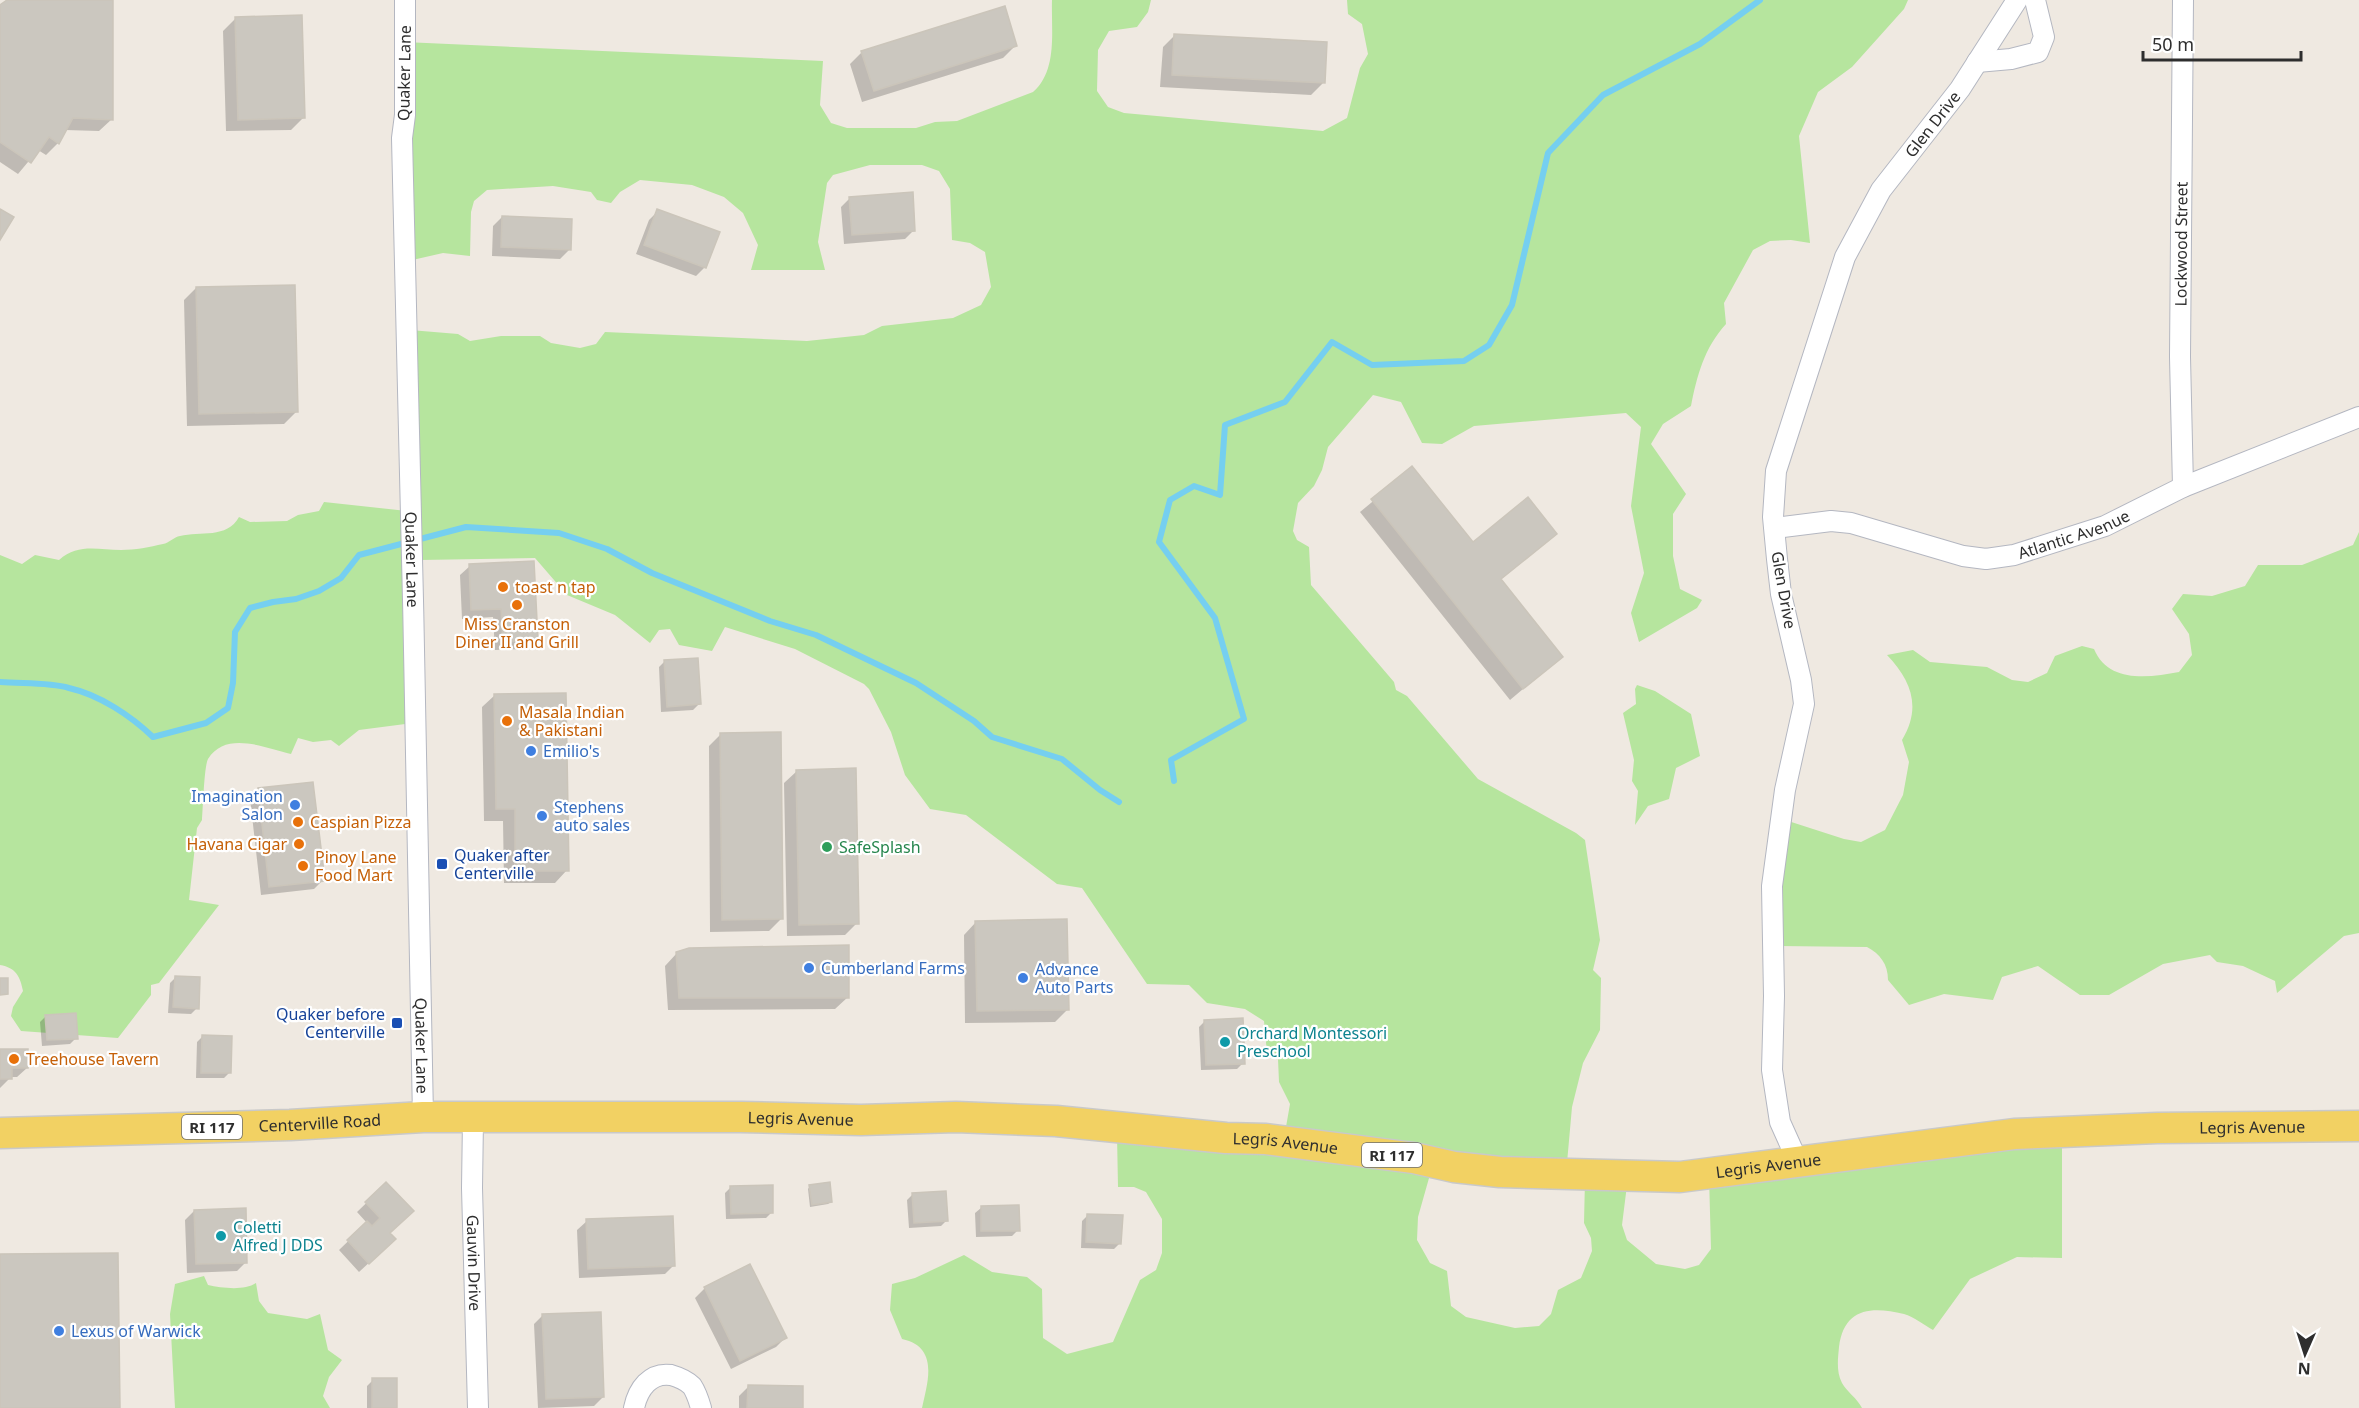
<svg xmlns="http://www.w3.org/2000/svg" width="2359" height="1408" font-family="'Noto Sans',sans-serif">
  <rect width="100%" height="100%" fill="#efe9e1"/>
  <path fill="#b6e59e" d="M1052 0H1151L1148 12 1137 27 1109 31 1098 50 1097 91 1108 107 1124 113 1323 131 1347 118 1360 68 1368 54 1362 24 1348 14 1347 0H1908L1904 9 1852 67 1818 92 1799 136 1810 243 1791 240 1770 241 1753 250 1724 303 1726 324C1704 348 1697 376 1691 406L1663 424 1651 444 1686 494 1673 514V556L1680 589 1702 600 1697 608 1639 642 1631 613 1644 573 1631 506 1641 427 1626 413 1474 426 1442 444 1422 443 1401 402 1373 395 1328 447 1322 470 1314 486 1298 503 1293 531 1297 540 1309 547 1311 585 1394 682 1396 690 1407 696 1478 779 1576 833 1585 840 1600 940 1593 970 1601 978 1600 1030 1583 1063 1572 1107 1566 1174 1431 1171 1418 1217 1417 1240 1430 1263 1447 1271 1451 1306 1466 1317 1515 1328 1539 1326 1551 1314 1558 1290 1581 1278 1592 1251 1591 1238 1584 1223 1585 1179 1628 1177 1622 1225 1627 1240 1656 1264 1685 1269 1699 1265 1711 1249 1709 1176 2062 1135V1258L2017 1257 1970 1279 1933 1330C1924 1325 1914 1317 1904 1314 1871 1306 1844 1308 1839 1347 1838 1358 1836 1372 1842 1383 1847 1392 1857 1398 1862 1408H922C928 1381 939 1347 902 1339L890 1310 892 1284 915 1278 964 1255 992 1272 1027 1277 1042 1289 1043 1338 1067 1354 1113 1342 1140 1280 1156 1270 1162 1253V1219L1146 1192 1134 1187H1118L1117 1135 1283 1144 1290 1104 1279 1082 1278 1059 1267 1053 1264 1021 1245 1009 1207 1003 1189 985 1147 984 1082 888 1057 884 966 815 930 809 905 775 891 732 869 689 864 684 795 649 725 627 712 651 679 645 670 629 659 630 650 643 615 615 567 595 535 558 420 560 413 723 359 730 339 746 331 740 313 742 298 738 291 754C265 748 226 730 208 759 204 767 203 809 202 820L197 828 189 900 219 905 159 983 151 985V995L118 1038 21 1031 11 1016 13 1007 23 991C20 976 16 968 0 965V555L22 564 35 555 59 560C78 543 98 550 121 550 135 550 150 547 163 544 169 543 174 537 180 536 200 531 227 539 239 517L250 522 287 521 298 515 319 511 324 502 407 511 410 330 458 334 470 341 501 336H540L551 343 580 348 596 344 605 332 807 341 864 335 882 326 953 318 981 305 991 287 985 252 970 243 952 240 950 189 939 171 922 165H870L833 175 827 183 818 242 825 270H751L758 245 743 213 724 197 692 185 640 180 620 192 611 203 597 200 591 192 553 186 487 190 474 201 471 212 470 256 443 253 408 261 404 42 823 61 820 105 831 123 847 128H916L935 122 957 121 1033 92C1058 70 1051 31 1052 0Z
    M2359 532V933L2344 936 2277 993 2275 981 2243 966 2217 962 2210 955 2163 964 2109 995H2080L2038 966 2002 977 1993 1000 1944 994 1909 1005 1888 980C1888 964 1880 954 1867 947L1777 946 1782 819 1844 839 1861 842 1885 830 1903 795 1909 762 1902 740C1922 707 1911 680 1887 655L1913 650 1930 662 1987 667 2012 680 2028 682 2047 673 2055 656 2082 646 2094 649C2108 683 2148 678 2179 672L2192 655 2189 634 2172 609 2183 594 2212 596 2245 586 2258 565H2302L2353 545Z
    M1637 685 1655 691 1691 714 1700 756 1676 768 1669 799 1648 806 1635 825 1638 791 1632 781 1634 760 1623 713 1636 704 1635 689Z
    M204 1276 208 1285C222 1288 244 1291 256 1283L259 1301 268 1313 307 1319 320 1314 328 1350 342 1360 329 1377 323 1396 330 1408H175L170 1314 175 1284Z"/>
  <path fill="#0003" d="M9 0H112V119L99 131 65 130 58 143 46 155 38 150 18 174 0 162V7Z
    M236 18 304 117 291 130 226 131 223 31Z
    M1175 35 1323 83 1311 95 1160 87 1163 47Z
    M1016 45 1003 58 862 102 850 64 862 52Z
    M850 198 914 230 905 239 844 244 841 207Z
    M658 211 705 267 696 276 636 254 649 220Z
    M502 217 570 249 560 259 492 256 493 226Z
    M196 288 296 412 284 424 187 426 184 300Z
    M1412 469 1473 544 1555 534 1500 580 1561 657 1510 700 1360 512Z
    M470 566 536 640 527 649 495 650 493 617 462 619 460 575Z
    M665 661 699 704 693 710 661 712 659 667Z
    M495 695 567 870 555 883H504L503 821H484L482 707Z
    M721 734 781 919 769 931 710 932 709 746Z
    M797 771 857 923 845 935 787 936 784 783Z
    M259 789 323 880 314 889 261 895 250 798Z
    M976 922 1068 1009 1055 1022 965 1023 964 935Z
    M677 953 848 997 835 1009 668 1010 665 966Z
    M176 977 197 1008 191 1014 168 1013 170 983Z
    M46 1016 76 1038 70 1044 42 1046 40 1022Z
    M1205 1021 1243 1063 1237 1069 1201 1070 1199 1027Z
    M202 1037 229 1073 224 1078H196L197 1042Z
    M0 1050 27 1068 17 1077H11L0 1088Z
    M386 1184 388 1233 385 1248 359 1272 339 1250 367 1223 357 1212Z
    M810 1186 831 1202 828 1204 810 1207 808 1189Z
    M731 1187 772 1212 766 1218 726 1219 725 1193Z
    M913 1194 947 1220 941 1226 909 1228 907 1200Z
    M981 1208 1018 1230 1012 1236 976 1237 975 1213Z
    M194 1211 246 1262 237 1271 187 1273 185 1220Z
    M1088 1215 1120 1243 1114 1249 1081 1248 1082 1221Z
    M587 1221 674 1265 665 1274 579 1278 577 1230Z
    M750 1266 785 1338 776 1347 731 1369 695 1298 704 1289Z
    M543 1315 603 1397 594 1406 538 1408 534 1324Z
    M373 1380 396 1408H367V1386Z
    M748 1387 801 1408H739V1396Z"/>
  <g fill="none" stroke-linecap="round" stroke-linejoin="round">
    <path stroke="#75cff0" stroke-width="6" d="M0 682C22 684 48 682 69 688 100 695 131 716 153 737L206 723 228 708 233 683 235 632 250 608 273 602 296 599 319 591 341 578 359 555 466 527 559 533 607 549 652 573 770 621 816 635 916 683 974 721 992 737 1062 759 1100 790 1119 802
      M1174 781 1171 760 1244 719 1215 618 1159 542 1170 500 1194 486 1220 495 1225 425 1285 402 1332 342 1372 365 1464 361 1489 345 1512 305 1548 153 1603 95 1700 44 1760 0"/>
  </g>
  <path fill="#cbc7bf" stroke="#cbc5ba" stroke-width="1.5" d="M7 0H113V120L73 118 59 144 49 137 31 163 0 142V5Z
    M1005 6 1017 46 874 91 861 51Z
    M302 15 305 118 238 120 235 17Z
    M1174 34 1327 42 1325 83 1172 75Z
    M913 192 915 231 852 235 849 197Z
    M0 209 14 217 0 240Z
    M657 209 720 232 706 268 644 245Z
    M502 216 572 219 571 250 501 247Z
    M295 285 298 412 199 414 196 287Z
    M1412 466 1473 542 1528 497 1557 534 1501 579 1563 657 1523 689 1371 499Z
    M534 561 538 640 503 642 501 609 471 610 469 564Z
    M698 658 701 704 667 707 664 660Z
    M566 693 569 871H515V809H496L494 694Z
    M781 732 783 919 722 920 720 733Z
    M856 768 859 924 799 925 796 770Z
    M313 782 325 881 269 887 258 788Z
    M1067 919 1069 1010 977 1011 975 921Z
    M849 945V998H679L676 952 689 948Z
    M175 976 200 977 199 1009 173 1007Z
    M0 978H8V994L0 995Z
    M76 1013 78 1039 47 1040 45 1015Z
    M1243 1018 1245 1064 1206 1065 1204 1020Z
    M202 1035 232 1036 231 1073H201Z
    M0 1049H28V1068H12V1079H0Z
    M386 1182 414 1211 390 1233 396 1239 369 1264 347 1240 367 1221 372 1226 380 1218 365 1202Z
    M830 1182 832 1202 812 1205 809 1185Z
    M773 1185V1213L731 1214 730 1186Z
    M946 1191 948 1221 914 1223 912 1193Z
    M1019 1205 1020 1231H981V1206Z
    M246 1208 247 1263 196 1264 194 1210Z
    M1087 1214 1123 1215 1121 1244 1086 1242Z
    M673 1216 675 1266 588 1269 586 1219Z
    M118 1253 120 1408H0V1254Z
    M750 1264 787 1338 740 1361 704 1287Z
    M601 1312 604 1397 546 1399 542 1314Z
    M372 1378H397V1408H372Z
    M748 1385 803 1386V1408H747Z"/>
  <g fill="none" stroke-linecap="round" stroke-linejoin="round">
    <defs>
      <g id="street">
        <path id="s1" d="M405 0V115L402 138C410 464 418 791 423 1117"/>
        <path d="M1977 62 2011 59 2038 52 2044 37 2035 0"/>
        <path id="s2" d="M2183 487 2180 357 2183 0"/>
        <path id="s3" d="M1775 528 1831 521 1851 523 1963 556 1986 559 2014 555 2105 526 2183 487 2359 417"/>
        <path id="s4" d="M473 1119 472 1188 478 1408"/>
        <path id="s5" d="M1798 1162 1780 1122 1772 1070 1774 996 1772 886 1785 790 1804 704 1801 680 1781 594 1777 559 1773 517 1776 471 1845 257 1881 190 1960 89 2017 0"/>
        <path d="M634 1408C638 1389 650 1372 671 1375 678 1377 687 1381 692 1386 696 1392 699 1401 701 1408"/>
      </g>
      <g id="primary">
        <path id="s6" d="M0 1133 290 1125 423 1117H741L861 1120 956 1117 1056 1121 1226 1138 1266 1139 1414 1158 1454 1167 1500 1172 1680 1177 2014 1134 2157 1128 2359 1126"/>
      </g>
    </defs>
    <use href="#street" stroke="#b4b7c1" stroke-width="22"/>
    <use href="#primary" stroke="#c9c9c9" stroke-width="33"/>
    <use href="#street" stroke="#fff" stroke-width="20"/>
    <use href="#primary" stroke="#f2d163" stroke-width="30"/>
  </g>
  <g fill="#e8710a" stroke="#fff" stroke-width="2">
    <circle cx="503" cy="587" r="6"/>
    <circle cx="517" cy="605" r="6"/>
    <circle cx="507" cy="721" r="6"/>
    <circle cx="298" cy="822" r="6"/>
    <circle cx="299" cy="844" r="6"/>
    <circle cx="303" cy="866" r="6"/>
    <circle cx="14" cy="1059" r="6"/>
  </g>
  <g fill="#3f7fe0" stroke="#fff" stroke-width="2">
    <circle cx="531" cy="751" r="6"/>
    <circle cx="295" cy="805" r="6"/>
    <circle cx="542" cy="816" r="6"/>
    <circle cx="809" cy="968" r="6"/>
    <circle cx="1023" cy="978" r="6"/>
    <circle cx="59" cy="1331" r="6"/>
  </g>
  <circle fill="#2e9e5b" stroke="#fff" stroke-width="2" cx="827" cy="847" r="6"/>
  <g fill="#1a4fb4" stroke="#fff" stroke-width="2">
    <rect x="436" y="858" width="12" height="12" rx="3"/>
    <rect x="391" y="1017" width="12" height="12" rx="3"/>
  </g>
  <g fill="#0f9aa8" stroke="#fff" stroke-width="2">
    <circle cx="1225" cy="1042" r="6"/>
    <circle cx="221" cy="1236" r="6"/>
  </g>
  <g text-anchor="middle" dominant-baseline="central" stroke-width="4.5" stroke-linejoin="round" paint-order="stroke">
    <g fill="#fff" stroke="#6d6d6d" stroke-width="1.5">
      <rect x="182" y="1115" width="60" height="24" rx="4.5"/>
      <rect x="1362" y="1143" width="60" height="24" rx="4.5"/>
    </g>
    <g font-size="15" font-weight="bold" fill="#2e2e2e">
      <text x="212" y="1127">RI 117</text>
      <text x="1392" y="1155">RI 117</text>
    </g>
    <g font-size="16" fill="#2e2e2e" stroke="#fff">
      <text transform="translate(404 73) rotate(-89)">Quaker Lane</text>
      <text stroke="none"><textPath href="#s5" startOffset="1086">Glen Drive</textPath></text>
      <text stroke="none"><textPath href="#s2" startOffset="243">Lockwood Street</textPath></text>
      <text stroke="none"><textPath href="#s3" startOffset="308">Atlantic Avenue</textPath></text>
      <text stroke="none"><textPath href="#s1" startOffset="560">Quaker Lane</textPath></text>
      <text transform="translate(1784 590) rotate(80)">Glen Drive</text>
      <text stroke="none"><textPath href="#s1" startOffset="1046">Quaker Lane</textPath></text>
      <text stroke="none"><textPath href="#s6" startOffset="801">Legris Avenue</textPath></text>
      <text stroke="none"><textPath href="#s6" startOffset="320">Centerville Road</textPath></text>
      <text stroke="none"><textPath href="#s6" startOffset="2259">Legris Avenue</textPath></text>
      <text stroke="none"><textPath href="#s6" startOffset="1287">Legris Avenue</textPath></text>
      <text stroke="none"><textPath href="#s6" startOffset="1773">Legris Avenue</textPath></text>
      <text stroke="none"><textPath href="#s4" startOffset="144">Gauvin Drive</textPath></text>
    </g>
    <g font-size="16" fill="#c56008" stroke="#fff" text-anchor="start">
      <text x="515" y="587">toast n tap</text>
      <text x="517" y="624" text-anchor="middle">Miss Cranston<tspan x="517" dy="18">Diner II and Grill</tspan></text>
      <text x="519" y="712">Masala Indian<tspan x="519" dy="18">&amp; Pakistani</tspan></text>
      <text x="310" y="822">Caspian Pizza</text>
      <text x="287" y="844" text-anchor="end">Havana Cigar</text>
      <text x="315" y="857">Pinoy Lane<tspan x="315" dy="18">Food Mart</tspan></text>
      <text x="26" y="1059">Treehouse Tavern</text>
    </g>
    <g font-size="16" fill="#366cbe" stroke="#fff" text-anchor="start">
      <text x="543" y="751">Emilio's</text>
      <text x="283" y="796" text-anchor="end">Imagination<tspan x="283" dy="18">Salon</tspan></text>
      <text x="554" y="807">Stephens<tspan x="554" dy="18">auto sales</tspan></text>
      <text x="821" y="968">Cumberland Farms</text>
      <text x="1035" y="969">Advance<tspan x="1035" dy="18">Auto Parts</tspan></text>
      <text x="71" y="1331">Lexus of Warwick</text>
    </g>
    <g font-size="16" fill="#27864d" stroke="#fff" text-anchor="start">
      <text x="839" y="847">SafeSplash</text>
    </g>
    <g font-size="16" fill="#164399" stroke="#fff" text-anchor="start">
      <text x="454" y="855">Quaker after<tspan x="454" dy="18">Centerville</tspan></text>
      <text x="385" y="1014" text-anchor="end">Quaker before<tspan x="385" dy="18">Centerville</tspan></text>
    </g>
    <g font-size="16" fill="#0d838f" stroke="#fff" text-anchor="start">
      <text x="1237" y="1033">Orchard Montessori<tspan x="1237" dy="18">Preschool</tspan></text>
      <text x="233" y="1227">Coletti<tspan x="233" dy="18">Alfred J DDS</tspan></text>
    </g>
  </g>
  <g transform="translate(2305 1354) rotate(183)" stroke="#ffffff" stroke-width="4.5" paint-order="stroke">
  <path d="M0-4.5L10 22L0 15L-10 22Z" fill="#2e2e2e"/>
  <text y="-9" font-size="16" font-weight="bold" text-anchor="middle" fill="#2e2e2e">N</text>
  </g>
  <path d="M2143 51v9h158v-9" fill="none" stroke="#2e2e2e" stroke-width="3"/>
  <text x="2152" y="51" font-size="18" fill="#2e2e2e" stroke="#ffffff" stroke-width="4.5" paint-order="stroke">50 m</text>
</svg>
